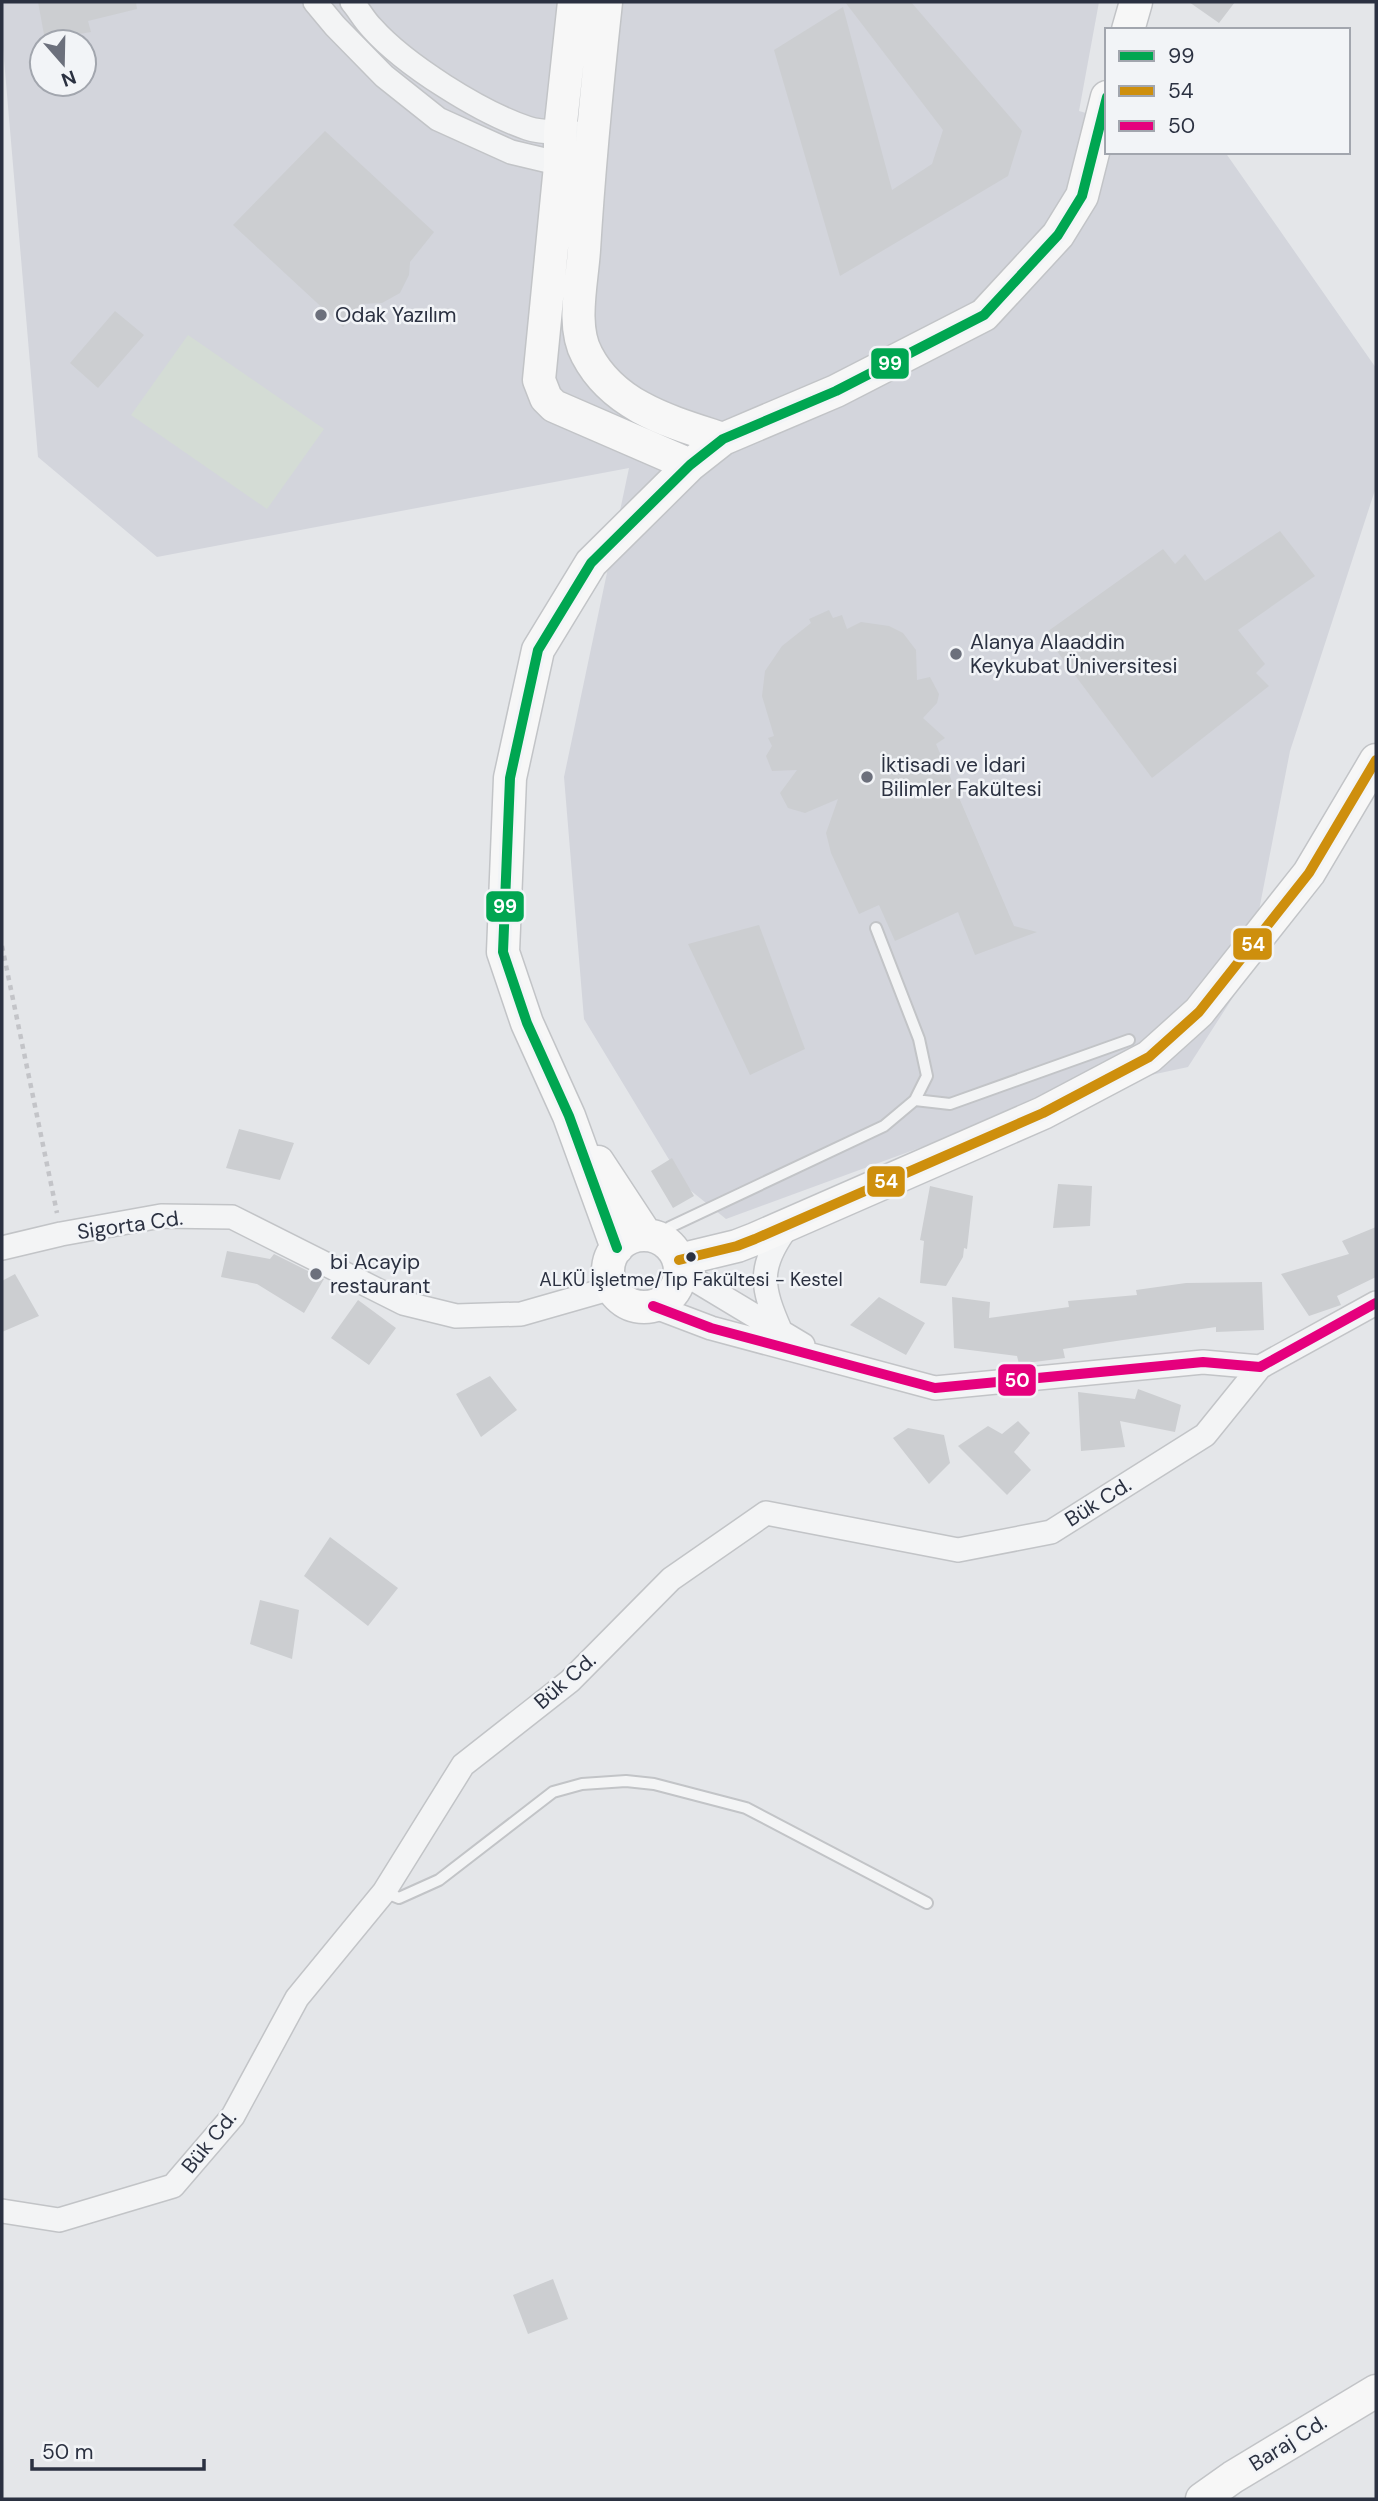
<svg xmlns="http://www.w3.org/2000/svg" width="1378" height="2501" font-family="'DM Sans',sans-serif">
  <rect width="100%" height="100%" fill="#e4e6e9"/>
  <path fill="#d3d5dc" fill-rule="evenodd" d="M2 2H1099L1079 111 1107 119V152H1225L1376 368V487L1290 751 1246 977 1188 1067 1072 1092 726 1219 685 1186 584 1019 564 777 629 468 157 557 38 457 2 36ZM42 42H84V84H42Z"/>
  <path fill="#d4dcd5" d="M188 335 324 429 267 509 131 415Z"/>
  <path fill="#ccced1" d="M38 2H136L137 9 88 21 91 32 45 40Z
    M845 2H911L1022 131 1008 176 840 276 774 50 843 7 892 190 932 164 943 130Z
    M1189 2H1235L1219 23Z
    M325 131 434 232 410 262 409 275 400 293 382 303 361 304 343 327 233 225Z
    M115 311 144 335 98 388 70 363Z
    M1280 531 1315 576 1238 630 1265 664 1256 673 1269 686 1152 778 1044 634 1163 549 1175 564 1185 554 1205 581Z
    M829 610 833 618 842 615 847 629 861 622 889 626 903 633 916 650 917 680 930 677 939 694 937 703 923 718 945 738 936 744 1014 926 1037 932 975 955 958 912 895 941 879 905 859 914 831 853 826 833 838 799 805 813 788 808 780 793 797 770 772 771 766 756 772 746 768 738 774 736 762 696 765 671 782 646 811 623 809 619Z
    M759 925 805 1049 750 1075 688 944Z
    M239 1129 294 1143 280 1180 226 1168Z
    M672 1158 694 1196 673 1208 651 1171Z
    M1058 1184 1092 1186 1090 1226 1053 1228Z
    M930 1186 973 1196 967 1249 964 1248 963 1257 946 1286 920 1283 924 1241 920 1240Z
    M1376 1227V1277L1337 1296 1341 1305 1309 1316 1281 1274 1349 1254 1342 1241Z
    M227 1251 270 1259 274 1254 324 1279 304 1313 257 1284 221 1277Z
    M15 1274 39 1316 2 1332V1281Z
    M1262 1282 1264 1330 1216 1332V1327L1123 1340 1063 1349 1065 1358 1019 1364 1017 1356 954 1348 952 1297 990 1302 989 1318 1069 1307 1068 1301 1137 1295 1136 1290 1186 1283Z
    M879 1297 925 1323 906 1355 850 1325Z
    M358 1300 396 1328 369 1365 331 1338Z
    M490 1376 517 1410 481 1437 456 1394Z
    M1138 1389 1181 1405 1175 1432 1120 1421 1125 1447 1081 1451 1078 1392 1135 1399Z
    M1018 1421 1030 1433 1014 1452 1031 1470 1007 1495 958 1446 988 1426 1002 1434Z
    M908 1428 944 1435 950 1463 929 1484 893 1438Z
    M330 1537 398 1588 368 1626 304 1576Z
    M260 1600 299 1610 292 1659 250 1644Z
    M553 2279 568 2319 528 2334 513 2295Z"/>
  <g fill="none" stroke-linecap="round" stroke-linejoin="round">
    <defs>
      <path id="lane" d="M915 1100 950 1104 1129 1040
        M657 1237 670 1227 884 1126 915 1100 927 1076 919 1039 876 928
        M384 1892 399 1898 439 1880 553 1792 582 1784 626 1781 654 1784 746 1808 927 1903"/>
      <path id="street" d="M315 2 335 26 384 76 438 119 511 152 574 167
        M352 2C359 10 364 20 372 28 405 65 480 112 527 128 541 133 560 132 575 133
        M2 1248 61 1234 161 1216 232 1217 403 1303 456 1316 521 1314 612 1288
        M680 1271 803 1345
        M653 1306 711 1328 935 1388 1203 1362 1260 1367 1376 1303
        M781 1332C761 1287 757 1267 788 1226
        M2 2211 59 2220 173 2186 233 2116 297 1998 384 1892 463 1765 570 1681 671 1579 766 1513 958 1550 1051 1532 1205 1435 1260 1367"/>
      <path id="secondary" d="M574 2 560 132V166L539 380 546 398 554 406 690 465
        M606 2C597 85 589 167 584 250 582 282 571 326 587 355 614 407 671 422 723 439
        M1128 30 1136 2
        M598 1162 646 1235
        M608 1271a36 36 0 1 1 72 0a36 36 0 1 1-72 0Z
        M617 1248 569 1116 527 1023 503 952 510 778 538 650 591 563 690 465 723 439 836 391 984 315 1058 235 1082 196 1107 97
        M679 1260 737 1246 755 1239 1043 1113 1149 1057 1199 1012 1309 873 1376 760
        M1202 2499 1233 2477 1376 2391"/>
    </defs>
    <use href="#lane" stroke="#c2c4c7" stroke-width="14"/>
    <use href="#street" stroke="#c2c4c7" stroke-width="26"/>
    <use href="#secondary" stroke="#c2c4c7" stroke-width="35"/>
    <path stroke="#c3c4c8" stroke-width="4.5" stroke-dasharray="5 5" stroke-linecap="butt" d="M2 946 57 1213"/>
    <use href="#lane" stroke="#f3f4f5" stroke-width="10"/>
    <use href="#street" stroke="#f3f4f5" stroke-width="23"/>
    <use href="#secondary" stroke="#f7f7f7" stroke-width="32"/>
    <defs>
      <path id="bus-1" d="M617 1248 569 1116 527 1023 503 952 510 778 538 650 591 563 690 465 723 439 836 391 984 315 1058 235 1082 196 1107 97"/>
      <path id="bus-2" d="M679 1260 737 1246 755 1239 1043 1113 1149 1057 1199 1012 1309 873 1376 760"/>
      <path id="bus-3" d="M653 1306 711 1328 935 1388 1203 1362 1260 1367 1376 1303"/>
    </defs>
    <use href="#bus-1" stroke="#f2f4f7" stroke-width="16"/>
    <use href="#bus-2" stroke="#f2f4f7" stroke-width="16"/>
    <use href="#bus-3" stroke="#f2f4f7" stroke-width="16"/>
    <use href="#bus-1" stroke="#00a651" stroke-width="10"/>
    <use href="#bus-2" stroke="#ce8f0d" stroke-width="10"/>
    <use href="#bus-3" stroke="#e5007d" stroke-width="10"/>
  </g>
  <g fill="#6c707c" stroke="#f2f4f7" stroke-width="2.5">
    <circle cx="321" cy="315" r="7"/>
    <circle cx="956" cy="654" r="7"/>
    <circle cx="867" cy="777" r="7"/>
    <circle cx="316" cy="1274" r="7"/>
  </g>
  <circle fill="#2b3141" stroke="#f2f4f7" stroke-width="2.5" cx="691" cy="1257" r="6"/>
  <g text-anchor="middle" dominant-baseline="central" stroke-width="5" stroke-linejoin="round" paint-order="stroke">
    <g font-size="19" fill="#2b3141" stroke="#f2f4f7">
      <text x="691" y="1279">ALKÜ İşletme/Tıp Fakültesi - Kestel</text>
    </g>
    <g font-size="21" fill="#2b3141" stroke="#f2f4f7" text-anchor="start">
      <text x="335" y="315">Odak Yazılım</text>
      <text x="970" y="642">Alanya Alaaddin<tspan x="970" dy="24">Keykubat Üniversitesi</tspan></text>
      <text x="881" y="765">İktisadi ve İdari<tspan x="881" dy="24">Bilimler Fakültesi</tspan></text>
      <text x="330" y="1262">bi Acayip<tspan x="330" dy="24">restaurant</tspan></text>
    </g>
    <g font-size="21" fill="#2b3141" stroke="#f2f4f7">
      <text transform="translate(130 1225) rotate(-8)">Sigorta Cd.</text>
      <text transform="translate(1098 1502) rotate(-32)">Bük Cd.</text>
      <text transform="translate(565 1681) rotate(-41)">Bük Cd.</text>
      <text transform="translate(209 2142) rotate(-51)">Bük Cd.</text>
      <text transform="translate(1288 2443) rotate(-32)">Baraj Cd.</text>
    </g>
  </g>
  <g stroke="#f2f4f7" stroke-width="2.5">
    <rect x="870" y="347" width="40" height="33" rx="7" fill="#00a651"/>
    <rect x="485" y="890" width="40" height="33" rx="7" fill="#00a651"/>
    <rect x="1232" y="927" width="41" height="34" rx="7" fill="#ce8f0d"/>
    <rect x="866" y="1165" width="40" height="33" rx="7" fill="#ce8f0d"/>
    <rect x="997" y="1363" width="40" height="34" rx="7" fill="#e5007d"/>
  </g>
  <g font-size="19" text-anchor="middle" font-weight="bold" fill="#fff">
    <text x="890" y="370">99</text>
    <text x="505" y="913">99</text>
    <text x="1253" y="951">54</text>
    <text x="886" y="1188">54</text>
    <text x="1017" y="1387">50</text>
  </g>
  <rect width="1378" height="2501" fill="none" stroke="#2b3141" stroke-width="7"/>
  <rect x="1105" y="28" width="245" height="126" fill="#f2f4f7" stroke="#a2a6ae" stroke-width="2"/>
  <rect x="1119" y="51" width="35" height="10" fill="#00a651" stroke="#a2a6ae" stroke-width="2"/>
  <text x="1168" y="63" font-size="21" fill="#2b3141">99</text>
  <rect x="1119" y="86" width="35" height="10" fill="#ce8f0d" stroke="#a2a6ae" stroke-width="2"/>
  <text x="1168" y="98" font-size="21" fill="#2b3141">54</text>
  <rect x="1119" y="121" width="35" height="10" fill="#e5007d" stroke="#a2a6ae" stroke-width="2"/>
  <text x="1168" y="133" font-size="21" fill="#2b3141">50</text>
  <g transform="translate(63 63) rotate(160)"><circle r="33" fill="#f2f4f7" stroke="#a2a6ae" stroke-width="2"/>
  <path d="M0-5L12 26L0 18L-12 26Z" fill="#6c707c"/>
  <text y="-10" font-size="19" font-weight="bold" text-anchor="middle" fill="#2b3141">N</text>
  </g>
  <path d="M32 2459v10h172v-10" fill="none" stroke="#2b3141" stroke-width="3.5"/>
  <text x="42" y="2459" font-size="21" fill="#2b3141" stroke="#f2f4f7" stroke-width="5" paint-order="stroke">50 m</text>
</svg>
